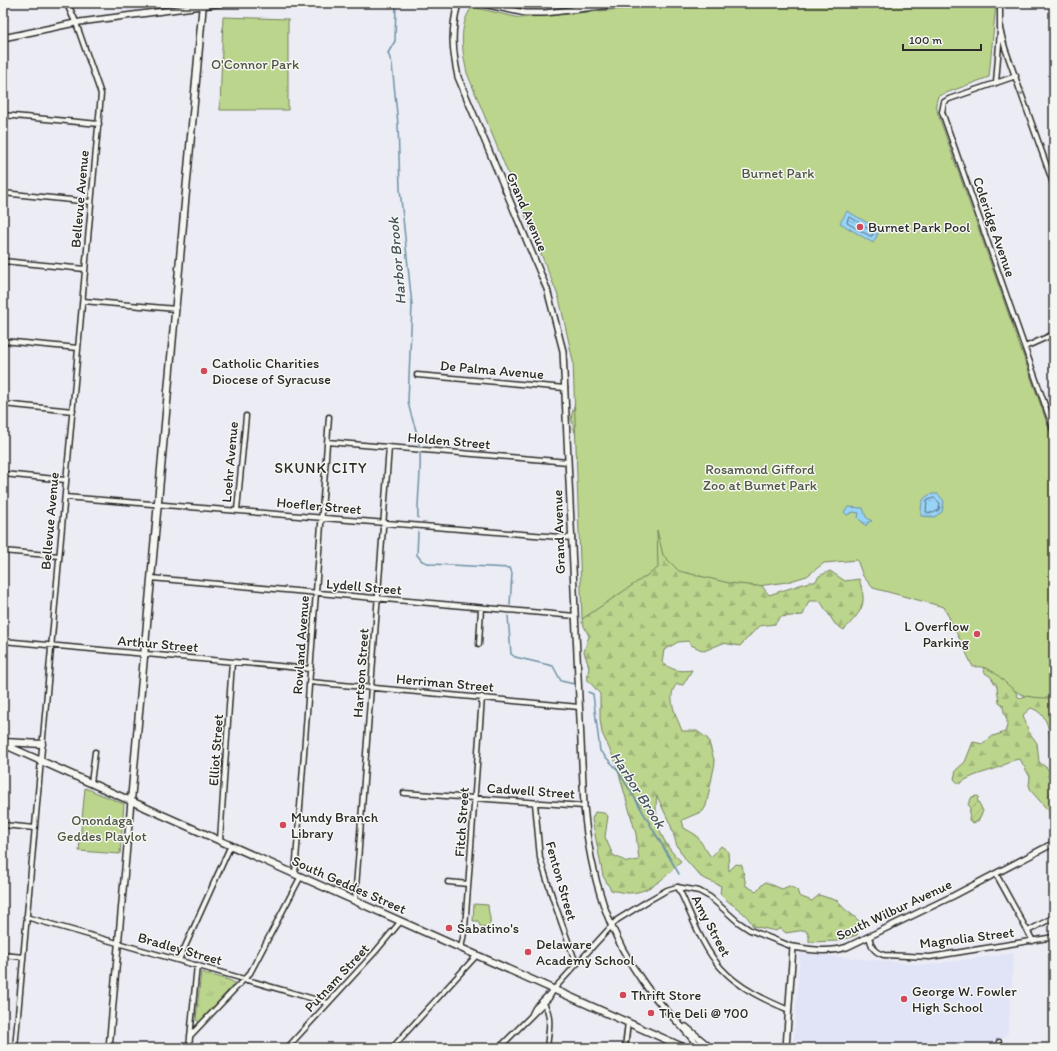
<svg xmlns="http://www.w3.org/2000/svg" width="1057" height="1051" font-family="Itim,sans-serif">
  <defs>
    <pattern id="grass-tufts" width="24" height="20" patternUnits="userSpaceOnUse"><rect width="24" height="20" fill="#bbd58d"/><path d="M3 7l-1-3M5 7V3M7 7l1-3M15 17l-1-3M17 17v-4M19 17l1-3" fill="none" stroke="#a1b77a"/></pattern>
    <pattern id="forest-firs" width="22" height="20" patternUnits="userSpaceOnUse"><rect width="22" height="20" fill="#bbd58d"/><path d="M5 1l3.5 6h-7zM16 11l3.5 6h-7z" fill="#a1b77a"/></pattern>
    <pattern id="garden-furrows" width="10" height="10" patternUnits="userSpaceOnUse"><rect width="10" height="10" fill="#bbd58d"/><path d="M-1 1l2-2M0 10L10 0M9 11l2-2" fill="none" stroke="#a1b77a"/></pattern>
    <pattern id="water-ripples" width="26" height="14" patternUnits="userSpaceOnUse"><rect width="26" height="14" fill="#98d3f8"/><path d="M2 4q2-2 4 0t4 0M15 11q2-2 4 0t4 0" fill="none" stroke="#83b5d5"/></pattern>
  </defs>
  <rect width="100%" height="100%" fill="#ecedf4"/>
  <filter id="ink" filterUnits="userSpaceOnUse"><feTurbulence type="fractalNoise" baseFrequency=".025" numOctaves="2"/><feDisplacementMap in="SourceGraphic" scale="8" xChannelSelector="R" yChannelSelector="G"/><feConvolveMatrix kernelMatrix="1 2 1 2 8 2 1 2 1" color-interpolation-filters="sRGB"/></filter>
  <g filter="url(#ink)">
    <path fill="#e1e3f7" d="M123 3H173L122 11Z
      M800 953 926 965 1014 953 1008 1033 994 1048H793Z"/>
    <path fill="url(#grass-tufts)" stroke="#73805c" d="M201 972 229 980 235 983 199 1023 196 1019Z"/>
    <path fill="url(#forest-firs)" stroke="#73805c" d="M576 346 769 595 809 582H815L819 576 830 571 845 581 859 579C868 606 862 610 844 630L835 624 820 601H809L803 615 780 617 775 624 759 626 740 646 723 643 704 651 691 645 688 641 678 642 664 650 662 662C671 670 679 672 692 670L683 685 677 684C665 696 677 717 682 731H697L708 739 715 763 706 806 703 811 682 820 684 828 696 835 711 857 721 846 728 851 729 871 736 864 742 865 746 886 756 891 765 882 782 889 789 886 797 890 799 896 812 901 819 895 838 901C844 911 852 913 860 922L857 935 838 941 809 942V936L805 930 786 933 780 928 776 931 753 926C746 911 731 906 720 894L721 886 701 877 686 860 677 846 671 826 657 796C653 820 662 845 681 861 668 875 650 893 629 893 623 893 617 891 611 890L603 876 592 819 595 812 604 813 608 816 605 837 613 855 627 862 639 860 636 834 616 763 602 733 600 719V694L587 679 589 667 584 652 589 636 582 622 585 597 576 436 571 418 578 390Z
      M981 662 1008 676 1018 697 1021 698 1035 691 1054 695V744L1050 740C1049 727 1046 713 1031 708L1023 715 1029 732 1037 743 1039 762 1047 768 1054 779V817L1031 791 1029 785 1030 777 1020 759C1011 760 1008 763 1000 767 985 773 973 774 959 784L954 779 956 770 965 762 973 742 983 744 993 736 1005 732C1011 717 1003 718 1003 705L999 702 997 687 991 677 985 673Z"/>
    <path fill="#bbd58d" stroke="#73805c" d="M691 3H996L989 77 938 96 936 103 938 114 1054 443V698C1044 698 1032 698 1023 695 1003 687 997 664 973 667L944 607 873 588 863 576 857 560 824 563 807 576 787 582 758 586 729 583 679 571 663 555 657 530 658 568 582 619 573 361 559 298 467 73C462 51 458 26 472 7L520 18Z
      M223 17 288 19V110H220Z
      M85 788 124 804 120 854 79 851Z
      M474 904 488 905C488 912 491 917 490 924L486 927 480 926 478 921H473Z"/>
    <path fill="url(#garden-furrows)" stroke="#73805c" d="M977 796 979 797 977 799 983 811 978 821 973 823 969 820 970 807 968 804 972 797Z"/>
    <path fill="url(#water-ripples)" stroke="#6c90a6" d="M847 211 880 230 873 243 840 223Z
      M933 494H938L944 501 942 512 934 517 921 516C921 505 921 496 933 494Z
      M848 507 863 508 866 517 872 521 868 522 866 526 858 518 859 513 853 512 847 515 844 512Z"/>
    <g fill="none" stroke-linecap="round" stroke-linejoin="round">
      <path stroke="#576e7d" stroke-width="1" d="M850 217 873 231 872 236H870L847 223 848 218Z
        M934 498 940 503 939 510 933 513 926 512 927 501Z"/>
      <path stroke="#6c90a6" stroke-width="1.5" d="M396 3 395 41 388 53 392 64 398 124 400 189 412 305 408 401C410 416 417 429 419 443 423 464 417 495 418 518
        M418 532 417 555 422 561 431 564 510 568 512 573 510 605
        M508 616 511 654 515 657 553 666 561 681 574 684
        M588 692 593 694 600 751 616 768 633 795 679 874"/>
      <defs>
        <path id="minor" d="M575 3 576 9
          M1000 3V29L1005 48 1054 186
          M1016 76 949 99 944 102 942 112 1054 431
          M996 83 1000 31
          M3 115 99 124
          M3 193 91 202
          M3 261 85 269
          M83 301 176 309
          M3 341 78 348
          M1025 347 1054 334
          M417 375 565 388
          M3 404 73 411
          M327 442 568 462
          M3 474 66 480
          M65 497 572 538
          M237 510 246 416
          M3 551 59 556
          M151 578 575 616
          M3 641 311 669
          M479 644 481 608
          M310 682 579 707
          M91 783 95 752
          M404 793 584 806
          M535 803 540 858 553 899 574 958 578 963
          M3 825 35 828
          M220 840 232 662
          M295 874 329 417
          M996 874 1033 941
          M448 882 468 884
          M678 887C691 913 701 946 721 968 739 988 765 1000 789 1010
          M355 901 389 447
          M26 917 328 1003
          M1028 931 1054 917
          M869 937C872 947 873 952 884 955L930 957 1054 937
          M461 948 465 928 482 697
          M3 955 23 957
          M179 960 231 845
          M544 1004C553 1016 548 1034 547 1048
          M532 1014 535 1008 554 989 617 920 646 902 667 890 677 887 699 891 710 897 738 922 750 930 793 947
          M190 1036 250 973 301 876
          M3 1047 15 1048
          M15 1048 101 94 76 23
          M189 1048 197 965
          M287 1048 376 951 401 921
          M392 1048 477 955
          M499 1048 549 998 553 991
          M625 1048 628 1022
          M998 1048 999 1042"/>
        <path id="tertiary" d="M67 3 76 23
          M458 3C451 31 452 49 458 77L547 289 563 351 584 806C589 870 607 934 646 986 662 1008 683 1026 700 1048
          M479 3 525 13H545L628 3
          M3 38 80 22 224 3
          M686 1027 711 1048
          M109 1048 131 801
          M786 1048 793 947C812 950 829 953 847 947L953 896 1054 843"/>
        <path id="secondary" d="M4 742 42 744
          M3 744 685 1048
          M131 801 203 3"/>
      </defs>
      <use href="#minor" stroke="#2b2b2b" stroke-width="7"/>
      <use href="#tertiary" stroke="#2b2b2b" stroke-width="8"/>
      <use href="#secondary" stroke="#2b2b2b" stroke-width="9"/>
      <use href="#minor" stroke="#f6f6f2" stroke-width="4"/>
      <use href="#tertiary" stroke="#f6f6f2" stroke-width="5"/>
      <use href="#secondary" stroke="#f6f6f2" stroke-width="6"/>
    </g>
    <defs><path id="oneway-chevron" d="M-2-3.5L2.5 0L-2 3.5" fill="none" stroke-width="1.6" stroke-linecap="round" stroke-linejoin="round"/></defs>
    <use stroke="#90908e" href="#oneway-chevron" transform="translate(1021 92) rotate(72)"/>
  </g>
  <g fill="#d1495b" stroke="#f6f6f2" stroke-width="1.5">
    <circle cx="860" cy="227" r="4"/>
    <circle cx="204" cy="371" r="4"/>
    <circle cx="977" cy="634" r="4"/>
    <circle cx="283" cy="825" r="4"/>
    <circle cx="449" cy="928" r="4"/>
    <circle cx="528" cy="952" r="4"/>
    <circle cx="623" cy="995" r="4"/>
    <circle cx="904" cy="999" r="4"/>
    <circle cx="651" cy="1013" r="4"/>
  </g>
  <g text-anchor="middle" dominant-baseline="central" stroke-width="3" stroke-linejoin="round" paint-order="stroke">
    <g font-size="14" fill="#4f5644" stroke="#f6f6f2">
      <text x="255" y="64">O'Connor Park</text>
      <text x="778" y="173">Burnet Park</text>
      <text x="760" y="469">Rosamond Gifford<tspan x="760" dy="16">Zoo at Burnet Park</tspan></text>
      <text x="102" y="820">Onondaga<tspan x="102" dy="16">Geddes Playlot</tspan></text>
    </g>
    <g font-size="14" fill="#2b2b2b" stroke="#f6f6f2">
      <text transform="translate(80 199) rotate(-85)">Bellevue Avenue</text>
      <text transform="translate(527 212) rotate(67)">Grand Avenue</text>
      <text transform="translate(994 227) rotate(71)">Coleridge Avenue</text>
      <text transform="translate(492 370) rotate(5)">De Palma Avenue</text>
      <text transform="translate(449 441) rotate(5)">Holden Street</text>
      <text transform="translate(230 462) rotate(-85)">Loehr Avenue</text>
      <text transform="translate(319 506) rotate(5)">Hoefler Street</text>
      <text transform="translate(50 521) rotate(-85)">Bellevue Avenue</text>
      <text transform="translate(559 532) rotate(-92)">Grand Avenue</text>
      <text transform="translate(364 587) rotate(5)">Lydell Street</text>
      <text transform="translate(158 644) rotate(5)">Arthur Street</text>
      <text transform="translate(301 645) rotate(-86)">Rowland Avenue</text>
      <text transform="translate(361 673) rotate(-86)">Hartson Street</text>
      <text transform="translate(445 683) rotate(5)">Herriman Street</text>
      <text transform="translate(216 750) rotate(-86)">Elliot Street</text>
      <text transform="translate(531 791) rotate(4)">Cadwell Street</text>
      <text transform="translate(462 822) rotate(-86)">Fitch Street</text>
      <text transform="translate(561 881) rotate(74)">Fenton Street</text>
      <text transform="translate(349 885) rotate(24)">South Geddes Street</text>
      <text transform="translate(894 910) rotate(-25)">South Wilbur Avenue</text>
      <text transform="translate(711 926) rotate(62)">Amy Street</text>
      <text transform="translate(967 938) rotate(-7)">Magnolia Street</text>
      <text transform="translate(180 949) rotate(16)">Bradley Street</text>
      <text transform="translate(337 978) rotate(-47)">Putnam Street</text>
    </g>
    <g font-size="14" fill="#2b2b2b" stroke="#f6f6f2" text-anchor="start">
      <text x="868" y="227">Burnet Park Pool</text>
      <text x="212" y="363">Catholic Charities<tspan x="212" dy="16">Diocese of Syracuse</tspan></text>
      <text x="969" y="626" text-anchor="end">L Overflow<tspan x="969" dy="16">Parking</tspan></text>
      <text x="291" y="817">Mundy Branch<tspan x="291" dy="16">Library</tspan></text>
      <text x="457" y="928">Sabatino's</text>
      <text x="536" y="944">Delaware<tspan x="536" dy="16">Academy School</tspan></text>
      <text x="912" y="991">George W. Fowler<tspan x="912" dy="16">High School</tspan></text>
      <text x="631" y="995">Thrift Store</text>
      <text x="659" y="1013">The Deli @ 700</text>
    </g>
    <g font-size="15" font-style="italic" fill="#46555e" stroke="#f6f6f2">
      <text transform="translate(397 261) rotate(-95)">Harbor Brook</text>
      <text transform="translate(638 790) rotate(57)">Harbor Brook</text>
    </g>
    <g font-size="15" letter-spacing="1" fill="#2b2b2b" stroke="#f6f6f2">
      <text x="321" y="468">SKUNK CITY</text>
    </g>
  </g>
  <rect width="1057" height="1051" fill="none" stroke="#f6f6f2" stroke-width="16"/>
  <rect x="8" y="8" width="1041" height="1035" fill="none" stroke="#2b2b2b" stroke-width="1.5" filter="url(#ink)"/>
  <path d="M903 44v6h78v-6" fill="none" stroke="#2b2b2b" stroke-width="2"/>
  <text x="909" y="44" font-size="12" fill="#2b2b2b" stroke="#f6f6f2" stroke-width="3" paint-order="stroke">100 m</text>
</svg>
